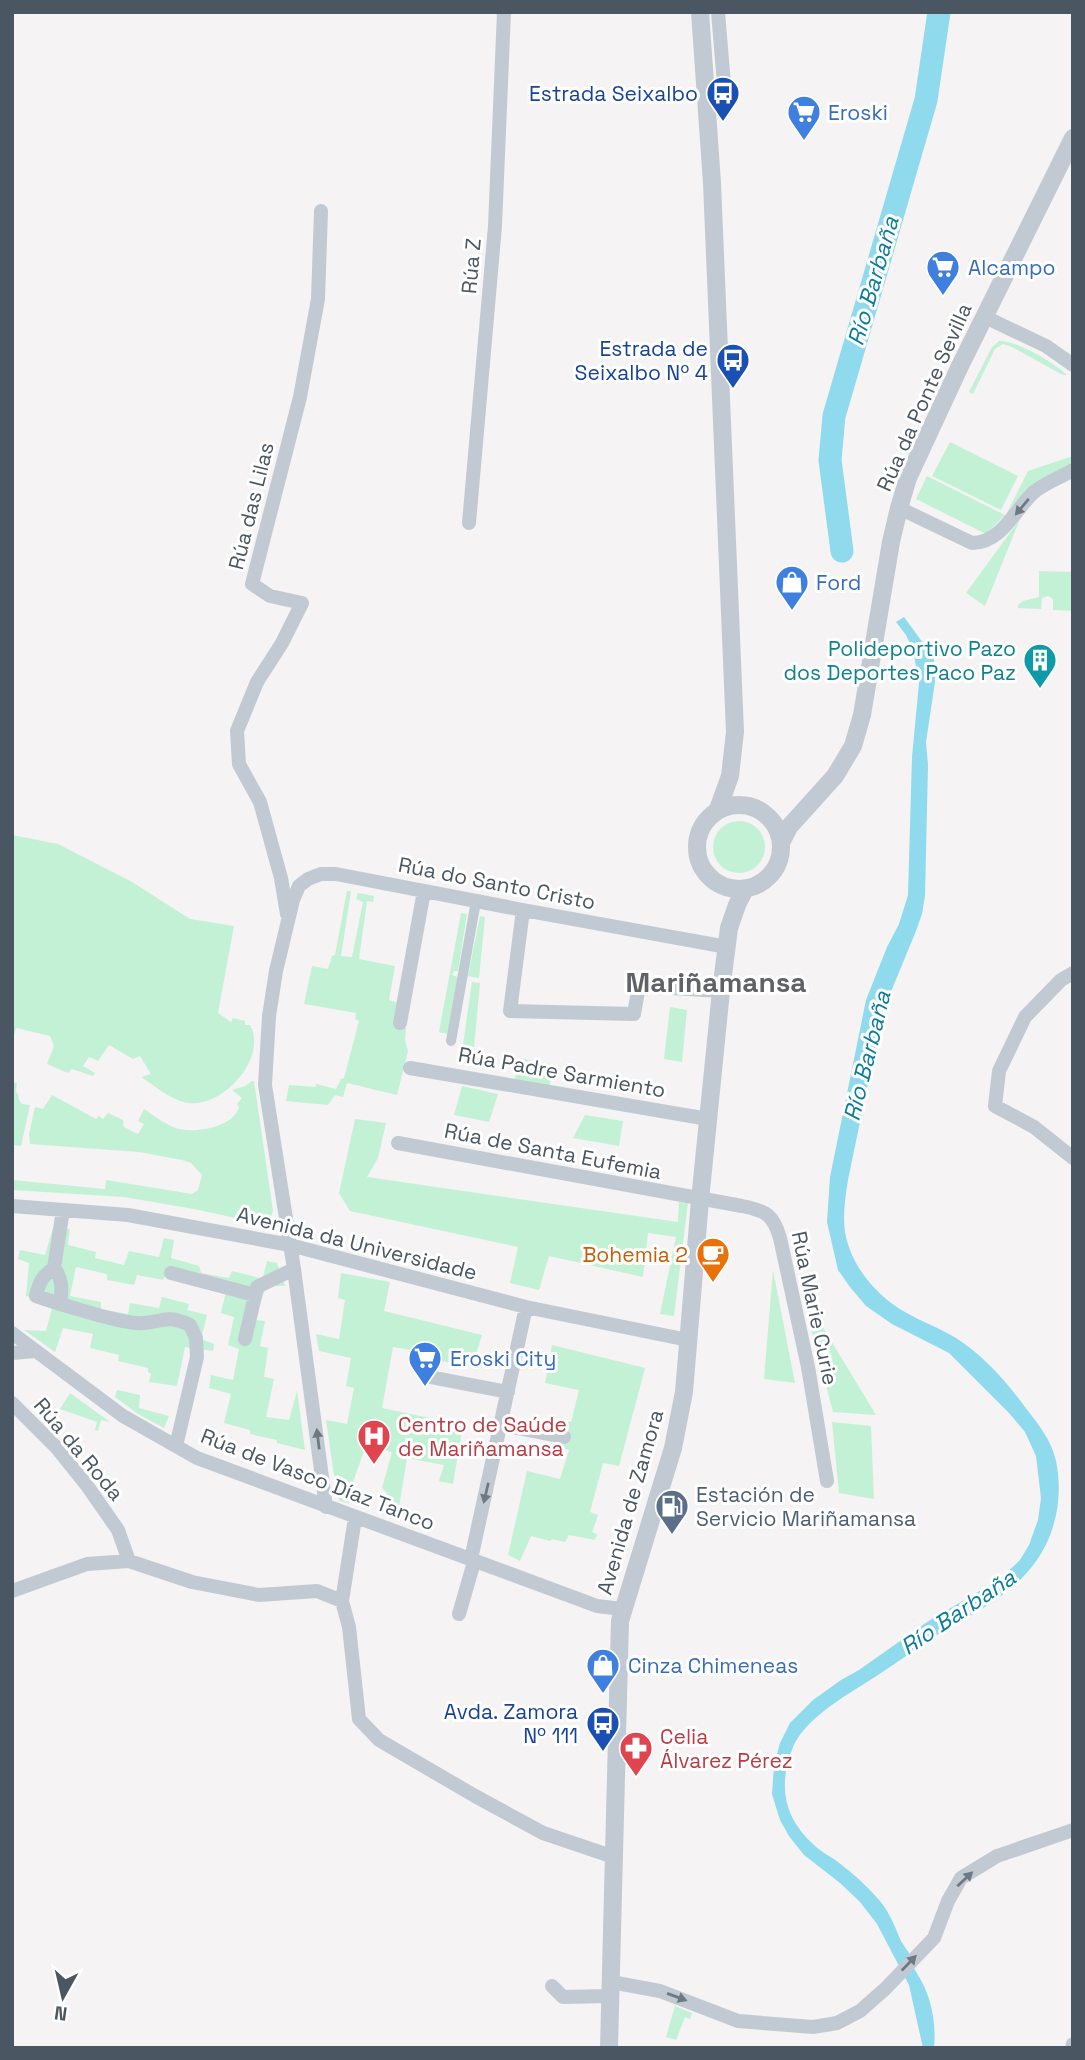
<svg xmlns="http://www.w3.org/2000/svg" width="1085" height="2060" font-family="'Space Grotesk',sans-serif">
  <rect width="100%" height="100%" fill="#f5f3f3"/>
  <path fill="#c3f1d5" d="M999 341C1016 340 1055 363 1067 375H1063L1012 347 1003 344 995 349 973 394 969 392 992 347Z
    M950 442 1018 476 1001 510 932 476Z
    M1073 456V462L1033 487 1007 513 1028 471Z
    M927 476 1005 515 986 534 916 499Z
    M1020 519 985 606 966 593Z
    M1039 571 1073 572V611L1053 610V599L1048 596 1042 598 1041 609 1018 608V605L1023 601 1039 597Z
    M713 847a26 26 0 1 1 52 0a26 26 0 1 1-52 0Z
    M12 835 58 844 132 882 190 919 234 926 218 1013 231 1022 233 1018 245 1021V1025H250C268 1057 224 1107 189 1103 172 1101 155 1086 141 1077L151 1074 140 1056 133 1059 109 1045 98 1061 89 1057 83 1066 95 1073 93 1076 72 1069 68 1073 47 1064 54 1046 50 1036 16 1028 14 1036H12Z
    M347 891H351L341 956 352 957 363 902 356 899 358 893 374 896 373 902 367 901 359 959 395 966 389 1000 401 1004 396 1027 406 1028 405 1040 408 1051 397 1095 347 1083 343 1097 335 1095 328 1105 286 1101 289 1085 316 1087V1084L336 1089 341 1079 344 1078 359 1021 355 1019 356 1013 304 1004 312 966 328 969 332 956 335 955Z
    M461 913 467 914 458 971H454L452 975 458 977 447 1034 439 1032Z
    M480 916 485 917 479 978 468 976Z
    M472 982 480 983 474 1047 463 1045Z
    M670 1007 687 1010 682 1062 664 1059Z
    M518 1058 555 1065 549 1087 515 1079Z
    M252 1081H254L273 1211 269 1221 263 1224 194 1209 124 1197 12 1190V1180L105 1189 106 1180 192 1194 198 1190 202 1175 191 1163 182 1160 139 1152 30 1144 29 1134 35 1107 43 1109 52 1095 96 1119 99 1116 103 1119 108 1113 123 1120 124 1127 138 1134 144 1124 138 1121 144 1109C153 1115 163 1123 173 1127 191 1135 234 1128 239 1107L237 1104 242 1098 232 1090 245 1086Z
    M12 1082 17 1083 16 1092 18 1094 19 1100 22 1104 30 1105 21 1146 12 1145Z
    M462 1086 498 1094 489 1122 454 1115Z
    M585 1115 623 1121 619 1146 573 1138Z
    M355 1119 386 1123 378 1158 367 1177 678 1222 679 1202 688 1203 674 1316 660 1314 676 1237 648 1233 643 1277 549 1256 539 1290 510 1283 518 1247 350 1211 339 1193Z
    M53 1228 70 1229 68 1245 96 1252 95 1258 124 1265 129 1251 159 1257 164 1238 174 1240 171 1258 199 1266 201 1273 229 1278 232 1271 260 1278 263 1277 267 1261 277 1263 285 1286H266L255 1320 265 1321 260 1346 268 1348 264 1377 274 1379 266 1417 289 1420 297 1391 305 1450 277 1443V1440L250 1434V1430L224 1423 231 1394 209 1388 211 1375 233 1380 239 1349 228 1345 234 1317 221 1313 226 1292 168 1270 163 1280 137 1275 134 1285 107 1280V1274L76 1267 70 1296 101 1302V1309L128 1314 130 1303 159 1308 162 1297 189 1304 187 1310 207 1315 201 1339 214 1344 213 1351 185 1347 177 1386 149 1382 151 1374 148 1372V1368L118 1361 119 1355 90 1348 93 1334 63 1328 55 1352 24 1330 46 1331 53 1304 26 1296 29 1263 18 1259 20 1250 45 1255Z
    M773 1270 795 1383 764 1379Z
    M341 1273 390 1282 384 1311 482 1335 472 1367 423 1357V1352L393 1347 382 1408 463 1425 453 1484 439 1481 444 1465 407 1458 397 1519 381 1514 387 1493 382 1488 392 1452 366 1445 352 1485 357 1487 353 1504 340 1501 337 1496 326 1420 347 1424 354 1388 346 1386 351 1358 319 1351 316 1334 339 1339 345 1300 338 1298Z
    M801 1291 876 1415 833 1412Z
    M552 1345 645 1368 619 1466 603 1463 590 1512 598 1515 592 1532 597 1534 595 1540 569 1535 565 1542 552 1539 550 1541 531 1536 520 1561 508 1555 527 1471 560 1479 569 1450 558 1446 562 1421 571 1422 579 1390 545 1383Z
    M117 1390 140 1395 139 1408 169 1416 164 1428 138 1414 115 1397Z
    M70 1393 110 1422 101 1420 98 1431 95 1430 97 1422 60 1409Z
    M832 1422 871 1426 874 1499 839 1493Z
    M675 2006 692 2013 690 2019 685 2017 676 2040 666 2037Z"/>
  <path fill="#90daee" d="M904 617 934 658 935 682 926 742 928 765 925 896 922 914 916 931 883 1011 848 1180C845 1199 842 1219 846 1237 853 1268 878 1297 905 1312 922 1322 940 1328 956 1338 983 1355 1006 1381 1025 1407 1038 1424 1051 1439 1056 1461 1065 1505 1052 1550 1019 1581 994 1605 961 1620 932 1638 907 1655 882 1673 856 1689 835 1702 803 1723 793 1747 778 1785 783 1817 814 1845 821 1852 830 1856 838 1862 853 1873 867 1886 880 1901 890 1913 895 1927 901 1941 904 1946 908 1951 910 1955 912 1959 912 1963 913 1966 916 1973 921 1979 924 1986 933 2006 936 2027 934 2048H923L909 1985 877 1924 860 1902 840 1883 804 1855 789 1836 780 1820 772 1794 774 1765 780 1743 790 1723 813 1700 841 1680 859 1670 927 1622 1000 1579 1020 1560 1029 1545 1038 1520 1041 1498 1036 1456 1025 1432 1009 1413 949 1353 892 1324 866 1306 850 1287 838 1270 827 1222 830 1177 866 1000 887 947 899 924 908 895 912 757 919 683 913 650 906 635 896 622Z"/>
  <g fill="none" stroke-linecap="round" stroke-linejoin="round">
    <path stroke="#90daee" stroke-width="23" d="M842 551 830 460 834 416 926 100 939 12"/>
    <path stroke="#c1cad2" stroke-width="10" d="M451 1041 476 901"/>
    <path stroke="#c1cad2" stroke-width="14" d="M707 103C716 98 721 94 724 84L718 12
      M985 317 1046 346 1073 365
      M899 508 972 543C1002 543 1015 509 1034 492 1045 483 1061 477 1073 470
      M469 523 495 226 504 12
      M523 910 510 1011 634 1014 639 986 721 991
      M287 914 281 878 260 802 239 764 237 731 257 682 282 643 302 603 270 596 252 584 300 397 318 299 321 211
      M1073 973 1061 980 1025 1017 999 1071 995 1106 1034 1127 1073 1158
      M400 1023 424 891
      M410 1068 708 1119
      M398 1143 742 1206C766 1211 773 1214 780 1238L808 1367 827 1481
      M12 1206 128 1215 290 1245 526 1307 688 1340
      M54 1268C63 1279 62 1291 60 1304L36 1296C39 1283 42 1276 54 1268L63 1210
      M171 1273 255 1295
      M60 1304C83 1310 112 1321 136 1323 160 1325 163 1312 190 1325L196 1338 197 1357 176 1446
      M12 1333 123 1416 197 1458 597 1606 622 1609
      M245 1339 257 1287 294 1269
      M12 1353 36 1351
      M430 1377 508 1392
      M12 1403 56 1447 88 1487 118 1530 129 1561
      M502 1425 564 1437
      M326 1507 294 1269 265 1085 269 1016 276 971 293 900 299 886 308 879 321 874H336L523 910 727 947
      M355 1518 342 1601 349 1627 359 1719 379 1740 475 1796 543 1833 614 1857
      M471 1559 526 1307
      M12 1591 87 1564 129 1561 192 1582 259 1595 317 1591 342 1601
      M459 1614 474 1562
      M611 1982 660 1991 738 2021 813 2027 837 2023 860 2011 885 1989 934 1938 948 1901 961 1878 997 1856 1073 1830
      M552 1986 563 1997 610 1996
      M1072 2048 1073 2044"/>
    <path stroke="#c1cad2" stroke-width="18" d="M700 12 712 183 735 732 730 776 718 809
      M697 847a42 42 0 1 1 84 0a42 42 0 1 1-84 0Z
      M781 843 789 827 835 776 853 746 862 715 891 542 899 508 908 478 960 366 1073 138
      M609 2048 620 1621 673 1448 684 1392 700 1200 721 991 729 928 737 905 745 889"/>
  </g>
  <defs><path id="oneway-solid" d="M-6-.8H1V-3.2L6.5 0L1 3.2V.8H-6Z" transform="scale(1.75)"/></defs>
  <g fill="#6e7983">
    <use href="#oneway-solid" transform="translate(1022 507) rotate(130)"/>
    <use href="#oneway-solid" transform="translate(318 1439) rotate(-97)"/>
    <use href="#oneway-solid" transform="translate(486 1493) rotate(103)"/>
    <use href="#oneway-solid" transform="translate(965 1879) rotate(-43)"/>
    <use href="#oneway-solid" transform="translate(909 1963) rotate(-46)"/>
    <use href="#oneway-solid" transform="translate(677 1997) rotate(20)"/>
  </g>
  <defs>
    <symbol id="bus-pin" viewBox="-11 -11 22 30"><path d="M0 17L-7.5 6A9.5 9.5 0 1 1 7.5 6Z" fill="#1a4fb4" stroke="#fff"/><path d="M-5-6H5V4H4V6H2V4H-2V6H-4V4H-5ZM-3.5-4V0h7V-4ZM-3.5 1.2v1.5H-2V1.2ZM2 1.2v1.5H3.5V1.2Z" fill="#fff"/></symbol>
    <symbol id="supermarket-pin" viewBox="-11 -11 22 30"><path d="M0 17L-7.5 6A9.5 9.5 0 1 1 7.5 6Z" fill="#3f7fe0" stroke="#fff"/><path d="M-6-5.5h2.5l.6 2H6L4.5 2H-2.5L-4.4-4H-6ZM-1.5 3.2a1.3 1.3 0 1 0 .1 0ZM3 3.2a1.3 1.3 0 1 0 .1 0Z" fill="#fff"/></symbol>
    <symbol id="shop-pin" viewBox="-11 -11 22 30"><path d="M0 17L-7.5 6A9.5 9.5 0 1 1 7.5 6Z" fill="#3f7fe0" stroke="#fff"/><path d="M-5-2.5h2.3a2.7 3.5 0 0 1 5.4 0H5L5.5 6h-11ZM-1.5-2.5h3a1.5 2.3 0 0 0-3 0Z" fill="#fff"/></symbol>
    <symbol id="building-pin" viewBox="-11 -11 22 30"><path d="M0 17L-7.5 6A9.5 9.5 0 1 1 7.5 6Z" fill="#0f9aa8" stroke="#fff"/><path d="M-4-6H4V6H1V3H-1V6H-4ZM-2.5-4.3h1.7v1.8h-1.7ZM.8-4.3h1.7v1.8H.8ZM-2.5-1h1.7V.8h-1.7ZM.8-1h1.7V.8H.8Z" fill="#fff"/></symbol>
    <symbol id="cafe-pin" viewBox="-11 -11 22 30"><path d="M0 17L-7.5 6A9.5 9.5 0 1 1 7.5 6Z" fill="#e8710a" stroke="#fff"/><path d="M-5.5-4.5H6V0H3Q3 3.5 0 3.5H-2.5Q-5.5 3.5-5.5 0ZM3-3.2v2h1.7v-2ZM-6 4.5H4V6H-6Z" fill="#fff"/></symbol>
    <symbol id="hospital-pin" viewBox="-11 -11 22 30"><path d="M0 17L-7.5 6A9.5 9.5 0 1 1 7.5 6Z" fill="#e0444e" stroke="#fff"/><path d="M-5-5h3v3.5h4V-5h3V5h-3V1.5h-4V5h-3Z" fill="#fff"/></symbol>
    <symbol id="fuel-pin" viewBox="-11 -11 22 30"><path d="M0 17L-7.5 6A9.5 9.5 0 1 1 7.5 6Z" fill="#5c6f8a" stroke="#fff"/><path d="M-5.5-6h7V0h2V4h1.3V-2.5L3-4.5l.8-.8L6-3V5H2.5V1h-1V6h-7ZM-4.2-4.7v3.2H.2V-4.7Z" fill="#fff"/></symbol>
    <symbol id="pharmacy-pin" viewBox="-11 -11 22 30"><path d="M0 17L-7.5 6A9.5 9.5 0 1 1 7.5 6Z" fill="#e0444e" stroke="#fff"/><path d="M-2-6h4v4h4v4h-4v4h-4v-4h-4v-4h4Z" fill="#fff"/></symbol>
  </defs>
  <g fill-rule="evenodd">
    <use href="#bus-pin" x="704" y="74" width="38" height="52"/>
    <use href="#supermarket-pin" x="785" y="93" width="38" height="52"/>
    <use href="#supermarket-pin" x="924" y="248" width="38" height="52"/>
    <use href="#bus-pin" x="714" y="341" width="38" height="52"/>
    <use href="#shop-pin" x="773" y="563" width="38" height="52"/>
    <use href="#building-pin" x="1021" y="641" width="38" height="52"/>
    <use href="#cafe-pin" x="694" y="1235" width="38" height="52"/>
    <use href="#supermarket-pin" x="406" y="1339" width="38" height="52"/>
    <use href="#hospital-pin" x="355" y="1417" width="38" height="52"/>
    <use href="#fuel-pin" x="653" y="1487" width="38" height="52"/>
    <use href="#shop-pin" x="584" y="1646" width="38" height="52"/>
    <use href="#bus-pin" x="584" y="1704" width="38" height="52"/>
    <use href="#pharmacy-pin" x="617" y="1729" width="38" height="52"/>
  </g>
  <g text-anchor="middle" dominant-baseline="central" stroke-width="6" stroke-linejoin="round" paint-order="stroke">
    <g font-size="21" fill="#164399" stroke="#fff" text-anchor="end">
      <text x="698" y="93">Estrada Seixalbo</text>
      <text x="708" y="348">Estrada de<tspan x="708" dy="24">Seixalbo Nº 4</tspan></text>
      <text x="578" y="1711">Avda. Zamora<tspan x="578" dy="24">Nº 111</tspan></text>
    </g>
    <g font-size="21" fill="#366cbe" stroke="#fff" text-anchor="start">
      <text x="828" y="112">Eroski</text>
      <text x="968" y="267">Alcampo</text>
      <text x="816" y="582">Ford</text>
      <text x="450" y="1358">Eroski City</text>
      <text x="628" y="1665">Cinza Chimeneas</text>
    </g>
    <g font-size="21" fill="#4a5661" stroke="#fff">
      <text transform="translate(471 266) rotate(-85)">Rúa Z</text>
      <text transform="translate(924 397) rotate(-66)">Rúa da Ponte Sevilla</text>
      <text transform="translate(251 506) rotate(-76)">Rúa das Lilas</text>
      <text transform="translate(497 883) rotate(11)">Rúa do Santo Cristo</text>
      <text transform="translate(562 1072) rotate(10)">Rúa Padre Sarmiento</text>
      <text transform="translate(553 1151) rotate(11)">Rúa de Santa Eufemia</text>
      <text transform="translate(357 1243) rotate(14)">Avenida da Universidade</text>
      <text transform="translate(815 1308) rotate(78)">Rúa Marie Curie</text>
      <text transform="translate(79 1449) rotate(50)">Rúa da Roda</text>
      <text transform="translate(318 1479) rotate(21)">Rúa de Vasco Díaz Tanco</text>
      <text transform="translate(630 1502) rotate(-74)">Avenida de Zamora</text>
    </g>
    <g font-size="21" fill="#0d838f" stroke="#fff" text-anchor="end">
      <text x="1016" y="648">Polideportivo Pazo<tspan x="1016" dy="24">dos Deportes Paco Paz</tspan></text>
    </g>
    <g font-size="21" fill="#c56008" stroke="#fff" text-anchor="end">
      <text x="688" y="1254">Bohemia 2</text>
    </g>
    <g font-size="21" fill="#be3a42" stroke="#fff" text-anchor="start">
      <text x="398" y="1424">Centro de Saúde<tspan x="398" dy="24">de Mariñamansa</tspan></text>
      <text x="660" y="1736">Celia<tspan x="660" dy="24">Álvarez Pérez</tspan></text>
    </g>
    <g font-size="21" fill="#4e5e75" stroke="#fff" text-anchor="start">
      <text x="696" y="1494">Estación de<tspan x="696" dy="24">Servicio Mariñamansa</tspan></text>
    </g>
    <g font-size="23" font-style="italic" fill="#0c7c9b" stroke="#fff">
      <text transform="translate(873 281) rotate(-74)">Río Barbaña</text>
      <text transform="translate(867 1056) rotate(-76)">Río Barbaña</text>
      <text transform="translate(958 1612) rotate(-34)">Río Barbaña</text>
    </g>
    <g font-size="28" font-weight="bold" fill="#5f6368" stroke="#fff">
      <text x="716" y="982">Mariñamansa</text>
    </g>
  </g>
  <rect width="1085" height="2060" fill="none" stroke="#4a5661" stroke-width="28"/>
  <g transform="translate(63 1997) rotate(188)" stroke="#ffffff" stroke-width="5" paint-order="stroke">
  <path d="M0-5L12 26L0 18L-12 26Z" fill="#4a5661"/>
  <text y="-10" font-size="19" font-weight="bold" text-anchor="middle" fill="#4a5661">N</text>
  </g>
</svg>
